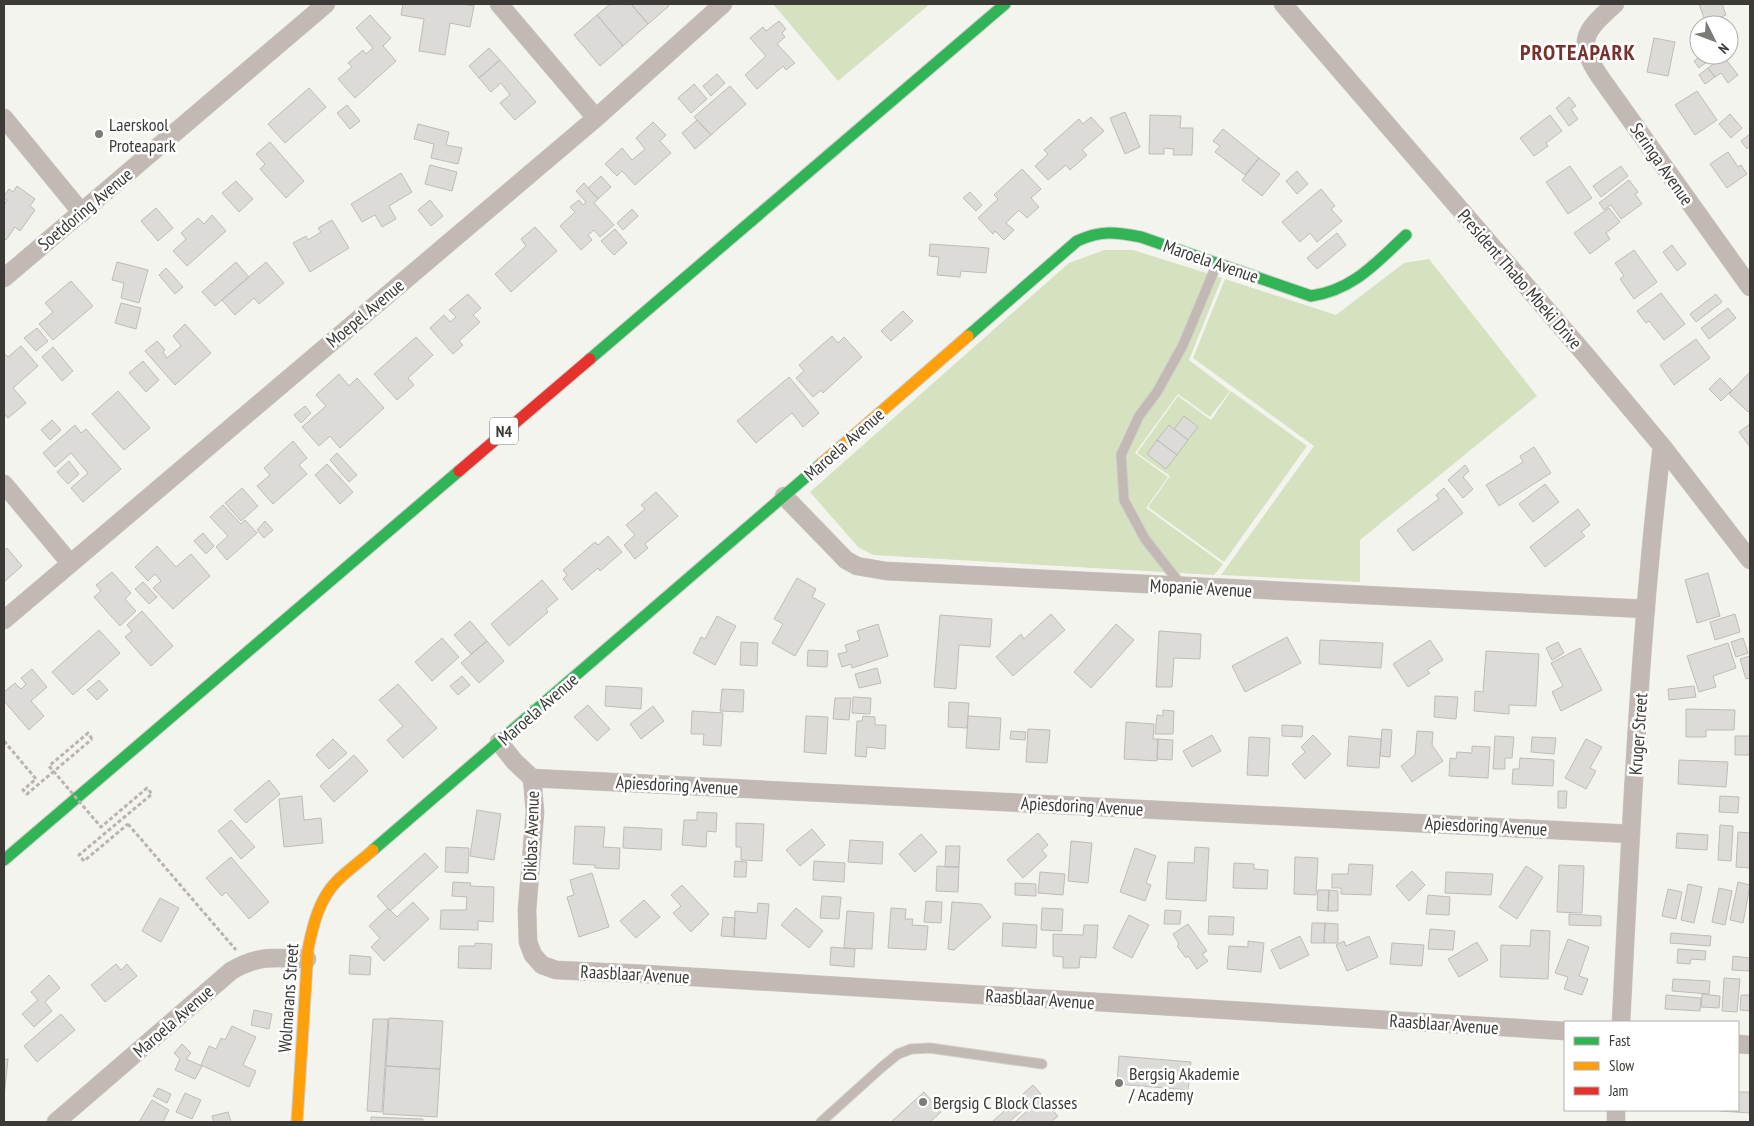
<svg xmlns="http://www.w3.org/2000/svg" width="1754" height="1126" font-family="'PT Sans Narrow',sans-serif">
  <rect width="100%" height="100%" fill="#f4f4ef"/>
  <path fill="#d6e1bf" d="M773 4H930L838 81Z
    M1104 250H1133L1222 278 1189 360 1230 391 1210 417 1178 394 1135 453 1168 477 1146 508 1223 564 1214 575 873 555 858 547 810 492 1069 263Z
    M1429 259 1537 396 1360 540V582L1221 575 1314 446 1193 358 1225 279 1336 315 1404 263Z
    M1231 391 1307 446 1224 562 1148 507 1170 476 1137 453 1178 396 1211 420Z"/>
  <path fill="#dddbd8" stroke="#bebcb9" d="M403 4H462L474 6 470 27 450 23 445 55 419 51 424 19 401 15Z
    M610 4H631L648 24 623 46 597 15Z
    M631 4H667L669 6 648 24Z
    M1699 4H1722L1726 15 1706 23Z
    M370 15 391 38 383 46 396 61 355 98 338 79 352 67 348 63 363 50 366 54 373 48 356 28Z
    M597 15 623 46 600 66 574 35Z
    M779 21 786 29 782 33 785 37 777 44 795 63 786 70 783 66 757 89 745 75 766 56 750 38 763 27 766 31Z
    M1654 38 1675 42 1668 76 1647 72Z
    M489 48 500 60 479 78 469 66Z
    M1702 55H1716L1699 68 1694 61Z
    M1724 57 1738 75 1728 83 1721 73 1715 77 1708 68Z
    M500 60 536 102 515 120 500 103 510 95 501 83 491 92 479 78Z
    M1708 68 1715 77 1705 84 1699 75Z
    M717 74 725 83 711 96 703 86Z
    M694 84 707 99 691 113 678 98Z
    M730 86 746 104 711 135 694 117Z
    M309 88 326 107 285 143 268 124Z
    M1697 91 1717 120 1695 135 1675 105Z
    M1569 97 1576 106 1571 109 1578 119 1569 126 1556 108Z
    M347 105 360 121 350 129 337 113Z
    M1125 112 1140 147 1125 154 1110 118Z
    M1730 114 1742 128 1731 138 1719 124Z
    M1150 115 1181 116 1180 128H1193L1192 155H1173L1174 149 1164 148V154H1149Z
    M1550 115 1562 131 1546 143 1548 146 1534 156 1520 138Z
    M1091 117 1104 131 1082 150 1087 155 1070 170 1066 165 1048 180 1035 166 1048 154 1044 150 1079 119 1083 124Z
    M697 120 711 135 695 149 682 133Z
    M653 122 666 135 660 141 671 153 635 185 622 171 617 176 605 164 622 148 632 160 645 149 636 138Z
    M418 124 449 132 446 145 462 148 458 164 431 158 434 144 414 139Z
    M1223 129 1259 158 1245 175 1215 152 1220 146 1213 141Z
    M1750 134V146L1747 149 1741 141Z
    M270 142 304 181 286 198 260 169 265 164 256 154Z
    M1728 152 1738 167 1741 165 1747 174 1727 188 1710 164Z
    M1259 158 1280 174 1262 196 1242 180Z
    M430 165 457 172 452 191 425 184Z
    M1570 166 1592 198 1568 214 1546 182Z
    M1621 166 1628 176 1601 197 1593 186Z
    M1022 169 1041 189 1031 198 1039 207 1027 218 1019 210 1006 223 1014 230 1004 240 995 231 993 234 978 218 998 199 994 195Z
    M1297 171 1308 184 1297 194 1286 181Z
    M401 173 412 192 389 206 396 219 382 227 375 215 362 222 351 204Z
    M601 176 611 187 598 199 588 188Z
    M1629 180 1638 192 1635 194 1642 204 1621 219 1611 205 1604 210 1599 203Z
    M236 181 253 199 239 212 222 193Z
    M584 183 598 199 594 203 614 225 600 237 594 230 588 235 592 240 581 250 560 226 575 212 570 207 579 200 583 205 586 202 576 191Z
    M17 186 35 199 30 206 35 210 20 231 15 227 6 240 4 238V205L7 200 4 198V196L9 189 13 192Z
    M1321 189 1335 206 1331 209 1342 221 1317 242 1310 233 1300 242 1282 222Z
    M970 192 982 205 976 211 963 198Z
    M430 200 443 216 431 226 418 210Z
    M156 208 173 228 158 241 141 221Z
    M1609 208 1620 222 1606 233 1610 239 1590 254 1574 233Z
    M632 209 638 216 623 230 617 223Z
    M212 215 226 231 187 266 173 251 186 239 181 233 198 218 204 224Z
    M332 220 349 248 310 272 293 243 306 236 308 240 321 232 318 228Z
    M535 227 557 251 511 292 495 274 526 246 521 239Z
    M615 229 627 243 614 255 601 241Z
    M1337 233 1346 245 1317 269 1307 258Z
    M930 244 989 248 986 273 961 271 960 277 937 275 939 257 929 256Z
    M1672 245 1686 264 1677 271 1663 252Z
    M1634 250 1657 282 1634 299 1620 279 1624 276 1615 263Z
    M117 262 148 270 139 303 121 298 124 283 112 280Z
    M236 262 249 277 215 306 202 292Z
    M266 262 284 283 259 304 254 298 235 315 222 300Z
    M166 268 183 287 175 294 159 275Z
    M71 281 93 306 53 340 39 324 53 312 45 303Z
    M1661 293 1685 324 1664 340 1649 321 1646 323 1637 311Z
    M468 294 481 308 473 315 480 322 459 341 463 345 453 354 430 328 444 315 450 322 456 317 449 310Z
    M1716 294 1722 302 1696 322 1690 314Z
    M121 303 141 308 136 329 115 323Z
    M1728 308 1736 318 1709 339 1701 328Z
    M903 311 913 321 891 341 881 331Z
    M185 324 211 353 175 385 145 351 157 341 165 350 163 352 167 358 181 346 173 336Z
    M37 328 48 341 36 351 24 338Z
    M832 336 838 343 844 337 862 357 823 393 821 390 813 397 796 378 804 371 799 365Z
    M416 337 433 355 408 378 414 385 397 400 374 374Z
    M1696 339 1710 358 1674 385 1660 365Z
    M21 346 38 366 13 388 26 403 8 418 4 414V353L8 357Z
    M53 347 73 371 62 381 42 357Z
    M143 361 159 380 146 392 129 373Z
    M1750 372V410L1748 412 1729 394Z
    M339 374 349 386 357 378 384 408 340 448 330 436 319 446 302 427 326 406 316 395Z
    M789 377 819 413 803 427 792 413 756 443 737 421Z
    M1720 378 1732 390 1721 401 1709 389Z
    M118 391 150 428 124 450 92 414Z
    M305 406 311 413 301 423 294 415Z
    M1184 416 1198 427 1188 440 1174 429Z
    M52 420 61 430 50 440 41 430Z
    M1750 424V447L1739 432Z
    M75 425 81 433 86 429 121 469 83 502 71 488 88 473 71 453 55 467 43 453Z
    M1169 425 1188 440 1177 455 1157 440Z
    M1157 440 1177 455 1166 469 1147 454Z
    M293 441 307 458 299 465 307 474 273 504 257 486 270 475 264 468Z
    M1534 447 1551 473 1499 506 1486 485 1523 462 1520 456Z
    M337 453 357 475 349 482 330 460Z
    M69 461 79 474 68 484 57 472Z
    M327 464 353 492 340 504 315 475Z
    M1465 465 1469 471 1463 477 1473 489 1463 498 1448 480Z
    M1545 484 1559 502 1533 522 1519 504Z
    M242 488 258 506 241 521 225 503Z
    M1444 488 1463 513 1413 551 1397 530 1439 499 1436 495Z
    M656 492 678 516 645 544 648 548 635 559 624 545 635 535 626 525 645 509 641 505Z
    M223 505 241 524 245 520 257 533 227 560 216 547 228 536 210 517Z
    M1578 509 1590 525 1581 532 1585 536 1545 567 1530 547Z
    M265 521 273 530 264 538 257 530Z
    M203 533 214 546 206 554 194 541Z
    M608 536 622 552 600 571 598 568 572 590 563 579 567 575 563 570 595 542 598 545Z
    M157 546 176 567 191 554 210 576 173 609 153 588 161 581 155 574 148 581 135 567Z
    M7 548 22 566 4 582V551Z
    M112 572 131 593 125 599 136 611 120 626 94 597 101 591 96 585Z
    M1708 573 1720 616 1697 623 1685 580Z
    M797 578 816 589 812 597 825 604 795 656 772 643 783 624 774 619Z
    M542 580 558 599 546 609 548 612 509 646 491 624Z
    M143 582 157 597 149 604 135 589Z
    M142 611 173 646 151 666 125 637 132 631 127 625Z
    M1051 614 1065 630 1013 676 996 657 1021 634 1024 639Z
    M1735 614 1740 632 1715 640 1710 622Z
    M940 615 992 619 990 647 959 645 956 689 934 687Z
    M717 616 736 626 715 665 693 653 701 637 705 639Z
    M470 621 487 641 471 654 454 635Z
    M878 624 888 656 852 668 851 664 842 667 838 654 847 652 845 645 860 640 857 631Z
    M1116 624 1134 640 1091 688 1074 672Z
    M99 630 120 653 73 695 52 672Z
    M1159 631 1201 634 1200 659 1174 658 1172 687H1156Z
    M1287 637 1301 663 1245 692 1232 666Z
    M442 638 459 657 432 681 415 662Z
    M1743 638 1748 653 1736 657 1731 642Z
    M1320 640 1383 643 1381 668 1319 664Z
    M1430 640 1443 660 1427 670 1430 673 1408 687 1393 664Z
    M487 641 504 661 479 683 461 663Z
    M741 642 758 643 757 666 740 665Z
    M1558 642 1564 653 1552 660 1546 648Z
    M1728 643 1736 668 1713 676 1716 687 1699 692 1687 656Z
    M1580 648 1602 690 1561 711 1552 692 1563 686 1551 663Z
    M808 650 828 651 827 667 807 666Z
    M1486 651 1539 654 1536 706 1509 705V714L1474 711 1475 691 1483 692Z
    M1750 656V678L1746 679 1740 659Z
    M877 668 881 683 859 688 855 674Z
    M32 669 47 687 31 701 44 716 29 730 4 701V692L15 683 21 689 26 684 21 678Z
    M462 676 470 685 458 695 450 686Z
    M99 680 108 690 97 700 87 690Z
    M398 684 437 728 403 758 387 740 403 726 379 700Z
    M606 686 642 688 641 709 605 706Z
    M1694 686 1696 697 1669 700 1668 689Z
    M722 689 744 690 743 712 720 711Z
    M1435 696 1458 697 1456 719 1434 717Z
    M853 697 871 698 870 714 852 713Z
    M835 698H851L849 720 833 719Z
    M949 702 969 703 967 728 948 727Z
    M588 705 610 729 597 741 574 717Z
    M653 706 664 721 641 739 630 724Z
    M1686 709 1735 710 1734 730H1706V737H1686Z
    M1163 710 1174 711 1173 734H1155L1157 715 1163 716Z
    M692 711 723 713 721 746 703 745 704 734H691Z
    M806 716 828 717 826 754 804 752Z
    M863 716 875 717V725H886L885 749 867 747 866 757 855 756 857 721H862Z
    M968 716 1001 718 999 750 966 748Z
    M1126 722 1154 724 1153 739H1158L1157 761 1124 759Z
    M1282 725 1303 726 1302 737 1282 736Z
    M1028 729 1050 730 1047 763 1026 762Z
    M1382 729 1392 730 1390 757 1380 756Z
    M1011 731 1026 732 1025 740 1010 739Z
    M1417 731 1433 732 1432 745 1443 761 1412 782 1401 766 1415 755Z
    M1212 735 1221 751 1192 767 1183 751Z
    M1313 735 1331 754 1305 779 1292 764 1305 752 1301 747Z
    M1349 736 1381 739 1379 768 1347 766Z
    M1495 736 1514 737 1512 758H1505V769H1493Z
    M1735 736H1750V755H1735Z
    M1249 737 1270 738 1268 776 1247 775Z
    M1532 737 1556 738 1554 754 1531 752Z
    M333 739 347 753 329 769 316 755Z
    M1158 739 1173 740 1172 760 1157 759Z
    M1586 739 1602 747 1590 768 1596 771 1586 789 1565 778Z
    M1472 746 1490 747 1488 778 1449 776 1450 758 1456 759 1457 752 1472 753Z
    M354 755 368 771 334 802 320 786Z
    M1520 758 1554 760 1553 786 1512 784 1513 769H1519Z
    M1679 760 1728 762 1726 787 1678 784Z
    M269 780 280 794 246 823 234 810Z
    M1558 791H1567L1566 808H1558Z
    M302 796 304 820 321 818 323 843 284 847 279 799Z
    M1720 796 1739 797 1738 813 1719 812Z
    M477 810 501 814 494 860 470 856Z
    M697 812 717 813 716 832 707 831 706 847 682 845 684 820H697Z
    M231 820 255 847 241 859 218 831Z
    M736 823 764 824 762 861 741 860V847H736Z
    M1720 825 1733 826 1731 861 1718 860Z
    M575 826 605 827 603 847 620 848 619 869 595 868V865L573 864Z
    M624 827 662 829 661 850 623 848Z
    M812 829 825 845 800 866 786 850Z
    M1738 832 1750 833V868L1736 867Z
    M1038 833 1048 845 1042 850 1047 856 1023 878 1007 860Z
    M1677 833 1708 835 1707 850 1676 848Z
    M921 834 937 852 915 872 899 854Z
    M850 840 883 842 882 864 848 862Z
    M1071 841 1092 843 1088 883 1068 881Z
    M946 846H960L959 867H945Z
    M446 847 469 848 468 873 445 872Z
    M1195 847 1209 848 1206 901 1166 899 1168 862 1194 863Z
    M1135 848 1156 856 1146 883 1151 885 1145 901 1120 892Z
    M425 853 438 867 390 911 377 896Z
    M231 857 269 902 249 919 226 892 222 896 206 878Z
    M1295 857 1318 858 1316 895 1294 894Z
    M735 861 747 862 746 877H734Z
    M814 861 845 863 844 882 813 880Z
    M1234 863 1254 864V869L1268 870 1267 889 1233 888Z
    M1349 864 1373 865 1371 895 1341 894V888H1332V874H1348Z
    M1559 865 1584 866 1582 913 1557 912Z
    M937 866 959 867 958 892 936 891Z
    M1526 866 1543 877 1517 919 1499 907Z
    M1412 871 1425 885 1409 901 1396 886Z
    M1040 872 1065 874 1063 895 1038 893Z
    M1446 872 1493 874 1491 895 1445 893Z
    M592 873 609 927 579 937 567 897 574 895 570 880Z
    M453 882 471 883 470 886 494 887 493 922 478 921V930L440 929 441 910H466L467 897 452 896Z
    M1738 882 1750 885 1743 923 1730 920Z
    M1015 883 1036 884V896L1015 895Z
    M1688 884 1702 887 1694 923 1681 920Z
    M682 885 709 914 691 932 673 913 681 906 671 895Z
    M1719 888 1732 891 1725 925 1712 922Z
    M1668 889 1682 892 1676 919 1662 916Z
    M1318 890H1329L1328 911 1317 910Z
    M1329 890 1338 891V911H1328Z
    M1428 895 1450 897 1449 915 1426 914Z
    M822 896 841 897 839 919 820 918Z
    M160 898 179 908 161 942 142 931Z
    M644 900 660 917 636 938 620 921Z
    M926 901 942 902 941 923 924 922Z
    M413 902 429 919 384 961 371 947 380 938 369 926 388 908 397 917Z
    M952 902 981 904 991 917 954 950 948 949Z
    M758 903 769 904 766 939 734 937 735 911 757 913Z
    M796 908 823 931 809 948 781 925Z
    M891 908 906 909 905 919H913L912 925 928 926 926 950 888 948Z
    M1042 908 1063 909 1062 931 1041 930Z
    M1165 910 1181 911 1180 924H1164Z
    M847 911 874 913 872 949 844 948Z
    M1569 914 1601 916V926L1569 925Z
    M1129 915 1149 925 1132 958 1113 948Z
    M1209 916 1234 917 1233 935 1208 934Z
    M723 917 735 918 734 937 721 936Z
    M1003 923 1037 925 1036 948 1002 946Z
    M1312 923H1325L1324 943H1311Z
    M1325 923 1338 924V943H1324Z
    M1188 924 1207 951 1202 954 1208 961 1197 969 1188 956 1186 958 1177 946 1179 944 1173 934Z
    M1084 925H1098L1096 958 1080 957 1079 968H1063V957L1053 956V934L1083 935Z
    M1430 929 1455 931 1453 950 1428 949Z
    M1531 930 1550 931 1548 979 1500 977 1501 945 1530 946Z
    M1671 933 1711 936 1710 946 1670 943Z
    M1300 936 1309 955 1280 969 1271 950Z
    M1369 936 1378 957 1347 971 1336 945 1344 941 1346 946Z
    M1568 939 1589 947 1579 976 1588 979 1582 995 1564 989 1568 977 1555 973Z
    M1248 941 1264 943 1261 972 1227 969 1229 946 1248 947Z
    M1477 942 1488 960 1459 977 1448 959Z
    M475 943 492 944 491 969 458 968 459 946H475Z
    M1392 943 1424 945 1422 966 1390 964Z
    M831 947 855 949 854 967 830 965Z
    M1678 949 1706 951 1705 960 1691 959 1690 964 1677 963Z
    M350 955 371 957 370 975 349 974Z
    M1733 956 1750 958V971L1732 970Z
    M116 964 121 970 127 964 137 976 105 1002 91 985Z
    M49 975 60 988 45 1002 52 1011 34 1027 22 1014 38 1000 31 992Z
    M1724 978 1740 979 1737 1012 1722 1011Z
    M1673 979 1710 981 1709 994 1672 991Z
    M1702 994 1720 996 1719 1008 1701 1007Z
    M1666 995 1701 998 1700 1011 1665 1009Z
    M1741 995H1750V1011L1740 1010Z
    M254 1010 272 1014 269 1029 251 1025Z
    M61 1014 75 1030 37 1062 24 1046Z
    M389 1018 443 1021 440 1069 386 1066Z
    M373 1019H388L382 1112 367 1111Z
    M232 1026 256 1037 243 1065 256 1071 249 1087 201 1065 209 1046 216 1049 221 1038 225 1040Z
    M182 1044 191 1053 186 1059 202 1066 195 1079 175 1070 180 1059 174 1053Z
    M1119 1056 1191 1062 1188 1090 1117 1084Z
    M4 1059H8L4 1097Z
    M386 1066 440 1069 437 1117 383 1114Z
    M1033 1085 1041 1094 1009 1122H992Z
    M158 1088 171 1094 167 1103 153 1096Z
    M924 1092 941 1112 930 1122H891Z
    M1738 1092H1750V1113L1720 1111 1721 1110H1738Z
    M185 1093 201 1100 192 1119 176 1112Z
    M1041 1098 1058 1116 1051 1122H1015Z
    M152 1100 169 1110 163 1122H139Z
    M228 1112 231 1122H214L212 1116Z
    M371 1117 423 1119V1122H371Z"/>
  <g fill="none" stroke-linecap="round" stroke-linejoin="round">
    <defs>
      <path id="lane" d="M1182 586 1145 539 1124 500 1121 455 1139 416 1157 392 1183 345 1216 266
        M821 1122 882 1067 898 1054 911 1049 930 1048 1042 1064"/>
      <path id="street" d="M499 4 596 118
        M1283 4 1584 353 1662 446 1750 560
        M1615 4C1585 31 1575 40 1600 77L1750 287
        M4 118 82 213
        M4 278 326 4
        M4 484 70 563
        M784 496 846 560 857 566 886 571 1646 609
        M4 620 596 118 723 4
        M499 742 514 761 532 778 535 812 527 910 528 942 533 955 542 965 556 970 645 974 1565 1031
        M532 778 1631 834
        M1621 1022C1631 830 1639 637 1662 446
        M1738 1044 1750 1045
        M56 1122 231 971C260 954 275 958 307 959
        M1616 1122V1110"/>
      <path id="fast" d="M968 336 1077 241C1101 230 1116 232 1141 237L1311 296C1353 290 1376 263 1406 235
        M590 359 1005 4
        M373 850 821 464
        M4 860 459 471"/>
      <path id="slow" d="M821 464 968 336
        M297 1122 308 949C313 925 319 899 337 881 348 870 361 861 373 850"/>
      <path id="jam" d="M459 471 590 359"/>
    </defs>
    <use href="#lane" stroke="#cececb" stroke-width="11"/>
    <use href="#street" stroke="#cececb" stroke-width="19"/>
    <use href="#fast" stroke="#cececb" stroke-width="13"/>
    <use href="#slow" stroke="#cececb" stroke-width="13"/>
    <use href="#jam" stroke="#cececb" stroke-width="13"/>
    <path stroke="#bab3b0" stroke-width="3" stroke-dasharray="4 2.5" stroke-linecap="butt" d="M4 741 36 779 23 790 27 794 92 739
      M128 824 236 950"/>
    <use href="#lane" stroke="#c2b8b4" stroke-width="9"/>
    <use href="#street" stroke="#c2b8b4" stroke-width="18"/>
    <use href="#fast" stroke="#30b455" stroke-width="11"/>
    <use href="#slow" stroke="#ff9f0a" stroke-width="11"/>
    <use href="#jam" stroke="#e5322d" stroke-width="11"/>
    <path stroke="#bab3b0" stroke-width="3" stroke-dasharray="4 2.5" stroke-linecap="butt" d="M92 739 88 733 49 766 101 827 147 788 152 794 79 855 84 861 128 824"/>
  </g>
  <g fill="#7c7b77" stroke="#fff" stroke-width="2">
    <circle cx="99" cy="134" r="5"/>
    <circle cx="1119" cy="1083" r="5"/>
    <circle cx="923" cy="1102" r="5"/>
  </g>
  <g text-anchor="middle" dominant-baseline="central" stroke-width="5" stroke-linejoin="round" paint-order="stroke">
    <rect fill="#fff" stroke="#767573" stroke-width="1" x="490" y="417.5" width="28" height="27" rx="4"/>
    <g font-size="16" font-weight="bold" fill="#3b3a37">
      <text x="504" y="431">N4</text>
    </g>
    <g font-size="18" fill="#3b3a37" stroke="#fff" text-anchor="start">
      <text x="109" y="124">Laerskool<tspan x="109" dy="21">Proteapark</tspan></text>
      <text x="1129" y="1073">Bergsig Akademie<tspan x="1129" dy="21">/ Academy</tspan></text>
      <text x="933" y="1102">Bergsig C Block Classes</text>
    </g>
    <g font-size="18" fill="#3b3a37" stroke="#fff">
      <text transform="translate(1662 164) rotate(55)">Seringa Avenue</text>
      <text transform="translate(85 209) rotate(-40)">Soetdoring Avenue</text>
      <text transform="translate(1211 261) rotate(19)">Maroela Avenue</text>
      <text transform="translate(1520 279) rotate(49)">President Thabo Mbeki Drive</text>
      <text transform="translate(365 313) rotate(-40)">Moepel Avenue</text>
      <text transform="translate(844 444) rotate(-41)">Maroela Avenue</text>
      <text transform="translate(1201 588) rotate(3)">Mopanie Avenue</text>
      <text transform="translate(538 709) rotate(-41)">Maroela Avenue</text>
      <text transform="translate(1638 734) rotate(-86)">Kruger Street</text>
      <text transform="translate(677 785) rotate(3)">Apiesdoring Avenue</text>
      <text transform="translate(1082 806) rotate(3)">Apiesdoring Avenue</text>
      <text transform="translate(1486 826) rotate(3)">Apiesdoring Avenue</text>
      <text transform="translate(531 836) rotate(-88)">Dikbas Avenue</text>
      <text transform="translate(635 974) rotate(3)">Raasblaar Avenue</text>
      <text transform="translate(288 998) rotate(-86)">Wolmarans Street</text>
      <text transform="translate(1040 999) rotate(4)">Raasblaar Avenue</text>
      <text transform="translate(173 1021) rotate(-41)">Maroela Avenue</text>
      <text transform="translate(1444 1024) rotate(4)">Raasblaar Avenue</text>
    </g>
    <g font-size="22" font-weight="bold" letter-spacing="1" fill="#78322e" stroke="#fff">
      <text x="1578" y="52">PROTEAPARK</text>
    </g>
  </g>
  <rect width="1754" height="1126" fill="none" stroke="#3b3a37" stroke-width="10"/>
  <rect x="1564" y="1021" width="175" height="90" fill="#ffffff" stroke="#b1b0af"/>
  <rect x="1574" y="1037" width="25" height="8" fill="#30b455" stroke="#b1b0af"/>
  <text x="1609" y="1046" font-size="15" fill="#3b3a37">Fast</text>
  <rect x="1574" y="1062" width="25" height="8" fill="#ff9f0a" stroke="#b1b0af"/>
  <text x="1609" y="1071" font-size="15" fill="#3b3a37">Slow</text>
  <rect x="1574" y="1087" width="25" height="8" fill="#e5322d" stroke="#b1b0af"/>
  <text x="1609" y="1096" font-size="15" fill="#3b3a37">Jam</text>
  <g transform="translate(1714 40) rotate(132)"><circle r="24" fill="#ffffff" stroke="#b1b0af"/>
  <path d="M0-4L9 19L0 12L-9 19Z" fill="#7c7b77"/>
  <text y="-8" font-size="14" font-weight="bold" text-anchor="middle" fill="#3b3a37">N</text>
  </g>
</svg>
